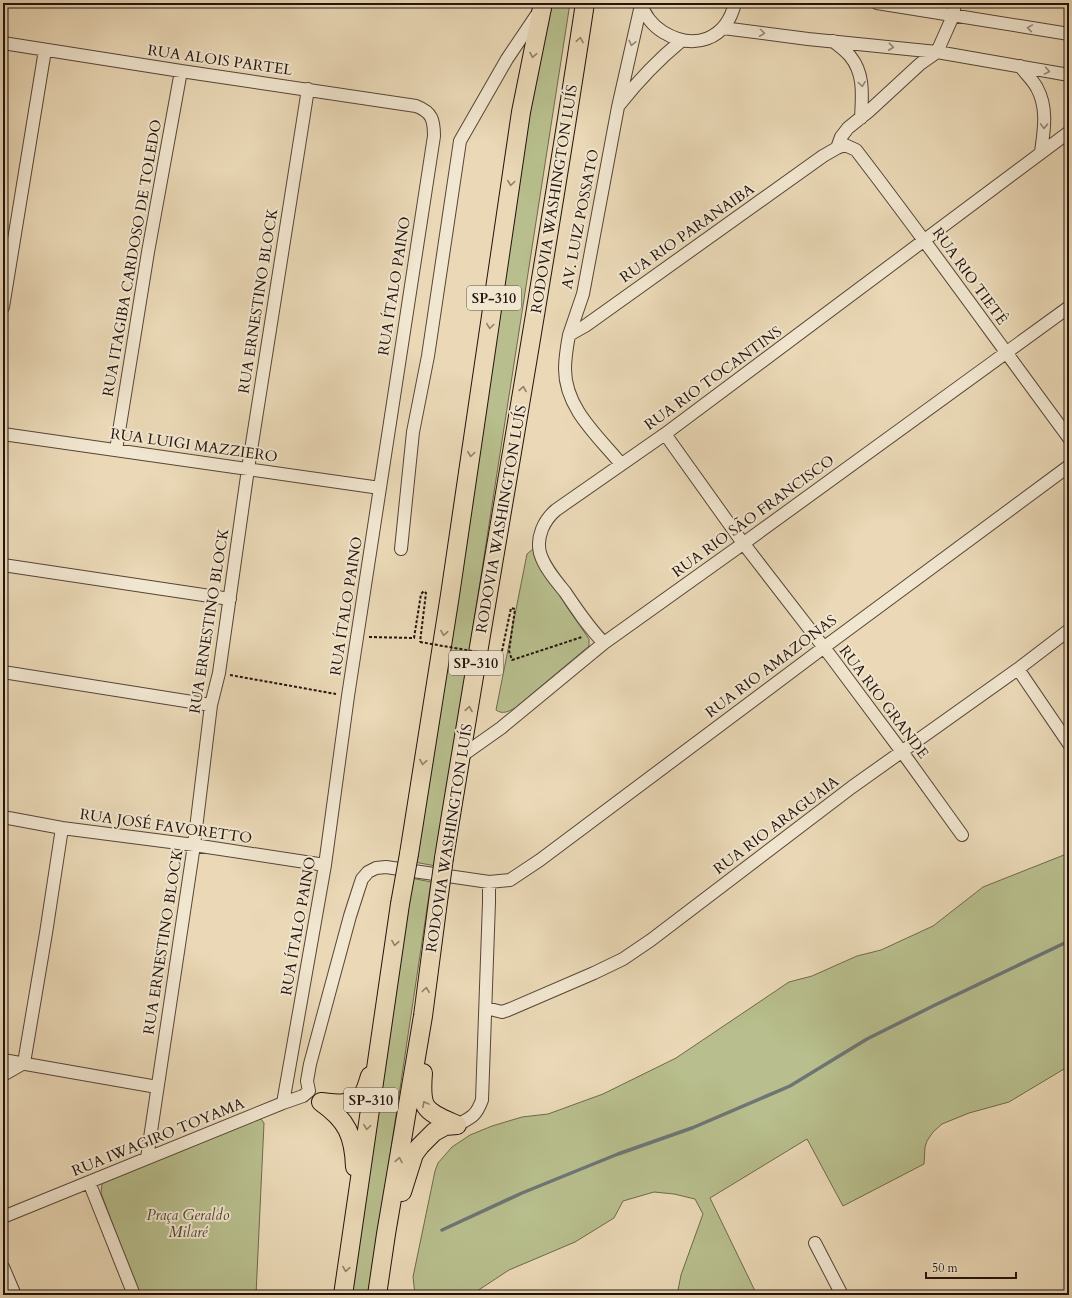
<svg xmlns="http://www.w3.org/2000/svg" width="1072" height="1298" font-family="Cardo,serif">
  <rect width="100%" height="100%" fill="#ead8b6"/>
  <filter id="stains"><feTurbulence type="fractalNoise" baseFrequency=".005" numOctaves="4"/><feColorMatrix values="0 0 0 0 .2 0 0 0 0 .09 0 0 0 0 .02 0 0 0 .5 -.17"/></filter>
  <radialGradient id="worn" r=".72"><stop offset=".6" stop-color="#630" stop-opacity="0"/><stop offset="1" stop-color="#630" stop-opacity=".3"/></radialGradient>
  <path fill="#b8be8d" stroke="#6e694d" d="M543 3H570L436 866 414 862Z
    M533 549 567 607 589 639V646L515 708C509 711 503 715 496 710L527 554Z
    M1069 853V1066L1009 1102 969 1113 942 1124 933 1132 927 1141 925 1147 924 1164 843 1206 807 1139 710 1198 757 1295H677L681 1275 703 1214 695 1199 674 1194 654 1192 623 1201 614 1218 575 1242 509 1270 471 1295H415L413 1277 435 1171 438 1163 452 1147 470 1135 492 1126 522 1117 548 1114 603 1094 676 1058 789 982 812 976 857 956 881 950 933 926 983 887Z
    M411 878 431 882 369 1295H350Z
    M256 1118 261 1119 264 1123 256 1295H139L101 1193 102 1184 104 1181Z"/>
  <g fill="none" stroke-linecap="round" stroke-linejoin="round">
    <path stroke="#6d7575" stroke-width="3.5" d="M442 1230 522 1193 618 1154 692 1128 790 1086 867 1039 935 1005 1069 941"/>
    <defs>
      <path id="minor" d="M641 3C644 15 653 26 663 32 694 51 726 40 735 3
        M877 3 1069 34
        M723 28 808 39 937 52 1069 75
        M833 41C839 46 845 50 850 56 865 74 862 96 861 118
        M3 43 181 71 416 106C432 112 434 120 434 136L348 696 325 865 283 1103
        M1020 66C1025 73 1033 80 1037 88 1048 108 1044 130 1041 152
        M620 104C638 81 658 60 681 41
        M837 148 841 137 848 128 869 111 920 64 937 52 953 16 955 3
        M3 307 45 50
        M569 335 583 294 618 107 641 5
        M3 434 380 488
        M665 434 740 539 832 658 908 760 962 835
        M116 450 148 252 181 71
        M621 464C598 436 565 408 565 369 565 357 567 346 569 335L585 326 823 156 837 148 845 145 856 150C929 245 998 342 1069 438
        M401 549 413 432 428 356 460 141 507 59 538 13
        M3 565 230 599
        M604 643C589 628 577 610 565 592 556 581 544 567 540 553 536 537 544 520 556 510L665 434 1069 132
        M1018 669 1069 744
        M3 672 211 705
        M460 757 501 728 604 643 744 543 1069 307
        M3 817 62 828 194 845 325 865
        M486 1008 502 1012 508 1010 594 973 623 959 651 940 852 787 1018 669 1069 630
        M3 1060 157 1087
        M3 1075 24 1063 46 933 62 828
        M309 1091 307 1081 310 1064 350 916 359 888 362 879 368 872 376 868 386 867 489 882 510 880 540 860 823 648 1069 466
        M457 1125C472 1117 476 1116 482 1100L489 902V882
        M147 1158 194 845 211 705 219 673 248 469 308 89
        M89 1182 134 1295
        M3 1217 283 1103 303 1096 309 1091
        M815 1243 842 1295
        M3 1267 15 1295"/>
      <path id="highway" d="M409 854 450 595 521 112 543 3
        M444 858C490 573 542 289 585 3
        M423 1073C420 1110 424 1110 457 1125
        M321 1102C347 1120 354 1136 355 1167
        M321 1102C335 1104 352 1106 363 1094 366 1090 368 1082 370 1076
        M402 1192 414 1154 420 1146 434 1132 445 1126 457 1125
        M343 1295 400 904
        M377 1295 386 1234 423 1016 437 909"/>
    </defs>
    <use href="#minor" stroke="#554537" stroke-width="14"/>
    <use href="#highway" stroke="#23140d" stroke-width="20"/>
    <path stroke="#23140d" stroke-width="2" stroke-dasharray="3 2" stroke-linecap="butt" d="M369 637 414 638 421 594 424 591 426 593 420 642
      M501 656 511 608 515 609 509 651 512 660 582 637
      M230 675 336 694"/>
    <use href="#minor" stroke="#f1e6d0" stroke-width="12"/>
    <use href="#highway" stroke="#ead8b6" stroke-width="18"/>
    <defs>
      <path id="highway-bridge" d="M400 904 409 854
        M437 909 444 858"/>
    </defs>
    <use href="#highway-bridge" stroke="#23140d" stroke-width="20" stroke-linecap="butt"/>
    <path stroke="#23140d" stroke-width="2" stroke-dasharray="3 2" stroke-linecap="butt" d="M420 642 501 656"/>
    <use href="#highway-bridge" stroke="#ead8b6" stroke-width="18"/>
  </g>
  <defs><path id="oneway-chevron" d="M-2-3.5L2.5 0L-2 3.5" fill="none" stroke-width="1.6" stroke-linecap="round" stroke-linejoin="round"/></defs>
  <g stroke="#948878">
    <use href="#oneway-chevron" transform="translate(1030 28) rotate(-171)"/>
    <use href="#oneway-chevron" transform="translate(762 33) rotate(7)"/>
    <use href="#oneway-chevron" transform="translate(632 43) rotate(103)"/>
    <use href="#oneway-chevron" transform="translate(891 47) rotate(6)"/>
    <use href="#oneway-chevron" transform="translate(1047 71) rotate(10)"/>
    <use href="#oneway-chevron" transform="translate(862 84) rotate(82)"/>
    <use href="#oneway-chevron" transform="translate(1044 126) rotate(92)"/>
  </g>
  <g stroke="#90806a">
    <use href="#oneway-chevron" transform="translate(580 40) rotate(-81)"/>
    <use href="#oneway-chevron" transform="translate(533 55) rotate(101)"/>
    <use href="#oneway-chevron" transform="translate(511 183) rotate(98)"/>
    <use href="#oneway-chevron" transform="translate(490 326) rotate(98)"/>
    <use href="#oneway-chevron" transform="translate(523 389) rotate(-81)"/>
    <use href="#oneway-chevron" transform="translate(471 454) rotate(98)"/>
    <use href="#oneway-chevron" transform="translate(444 633) rotate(99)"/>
    <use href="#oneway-chevron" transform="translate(469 709) rotate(-80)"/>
    <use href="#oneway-chevron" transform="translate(423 762) rotate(99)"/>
    <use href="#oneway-chevron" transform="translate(395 943) rotate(99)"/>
    <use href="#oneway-chevron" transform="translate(426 990) rotate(-83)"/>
    <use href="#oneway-chevron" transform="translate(425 1104) rotate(-118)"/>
    <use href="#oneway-chevron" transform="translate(367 1127) rotate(98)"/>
    <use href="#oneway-chevron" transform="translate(399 1160) rotate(-80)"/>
    <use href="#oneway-chevron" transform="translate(346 1269) rotate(99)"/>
  </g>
  <g text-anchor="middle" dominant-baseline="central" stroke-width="4" stroke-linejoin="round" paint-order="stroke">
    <g fill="#f1e6d0" stroke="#615348" stroke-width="1">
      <rect x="467" y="286" width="54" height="24" rx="3"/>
      <rect x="449" y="651" width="54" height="24" rx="3"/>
      <rect x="344" y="1088" width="54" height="24" rx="3"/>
    </g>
    <g font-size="14" font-weight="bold" fill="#23140d">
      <text x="494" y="298">SP-310</text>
      <text x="476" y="663">SP-310</text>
      <text x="371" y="1100">SP-310</text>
    </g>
    <g font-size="15" fill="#23140d" stroke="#f1e6d0">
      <text transform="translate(220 60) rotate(8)">RUA ALOIS PARTEL</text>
      <text transform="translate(554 199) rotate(-81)">RODOVIA WASHINGTON LUÍS</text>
      <text transform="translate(580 219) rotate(-79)">AV. LUIZ POSSATO</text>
      <text transform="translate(687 233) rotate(-35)">RUA RIO PARANAIBA</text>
      <text transform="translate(132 258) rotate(-80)">RUA ITAGIBA CARDOSO DE TOLEDO</text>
      <text transform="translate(970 276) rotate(54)">RUA RIO TIETÊ</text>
      <text transform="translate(394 286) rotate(-81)">RUA ÍTALO PAINO</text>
      <text transform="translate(258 301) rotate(-81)">RUA ERNESTINO BLOCK</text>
      <text transform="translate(713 378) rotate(-36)">RUA RIO TOCANTINS</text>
      <text transform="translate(194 445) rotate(8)">RUA LUIGI MAZZIERO</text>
      <text transform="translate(753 516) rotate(-36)">RUA RIO SÃO FRANCISCO</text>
      <text transform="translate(501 519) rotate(-80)">RODOVIA WASHINGTON LUÍS</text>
      <text transform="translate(346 606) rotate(-81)">RUA ÍTALO PAINO</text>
      <text transform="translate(209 621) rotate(-81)">RUA ERNESTINO BLOCK</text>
      <text transform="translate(771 666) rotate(-37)">RUA RIO AMAZONAS</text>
      <text transform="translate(884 702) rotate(53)">RUA RIO GRANDE</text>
      <text transform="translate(776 825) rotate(-37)">RUA RIO ARAGUAIA</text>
      <text transform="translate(166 826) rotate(8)">RUA JOSÉ FAVORETTO</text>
      <text transform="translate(449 838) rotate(-81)">RODOVIA WASHINGTON LUÍS</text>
      <text transform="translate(298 926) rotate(-80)">RUA ÍTALO PAINO</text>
      <text transform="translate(163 942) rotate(-81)">RUA ERNESTINO BLOCK</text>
      <text transform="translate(158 1137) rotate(-22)">RUA IWAGIRO TOYAMA</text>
    </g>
    <g font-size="15" font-style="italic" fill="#504733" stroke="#f1e6d0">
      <text x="188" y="1215">Praça Geraldo<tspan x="188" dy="17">Milaré</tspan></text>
    </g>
  </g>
  <rect width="1072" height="1298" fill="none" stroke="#ead8b6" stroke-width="16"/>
  <rect x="4" y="4" width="1064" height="1290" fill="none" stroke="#23140d" stroke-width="2"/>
  <rect x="8" y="8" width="1056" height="1282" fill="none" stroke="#23140d"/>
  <path d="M926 1272v6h90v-6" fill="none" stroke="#23140d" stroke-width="2"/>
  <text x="932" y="1272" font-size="12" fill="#23140d" stroke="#f1e6d0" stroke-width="3" paint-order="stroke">50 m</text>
  <rect width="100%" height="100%" filter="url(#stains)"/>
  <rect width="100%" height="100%" fill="url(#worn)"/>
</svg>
